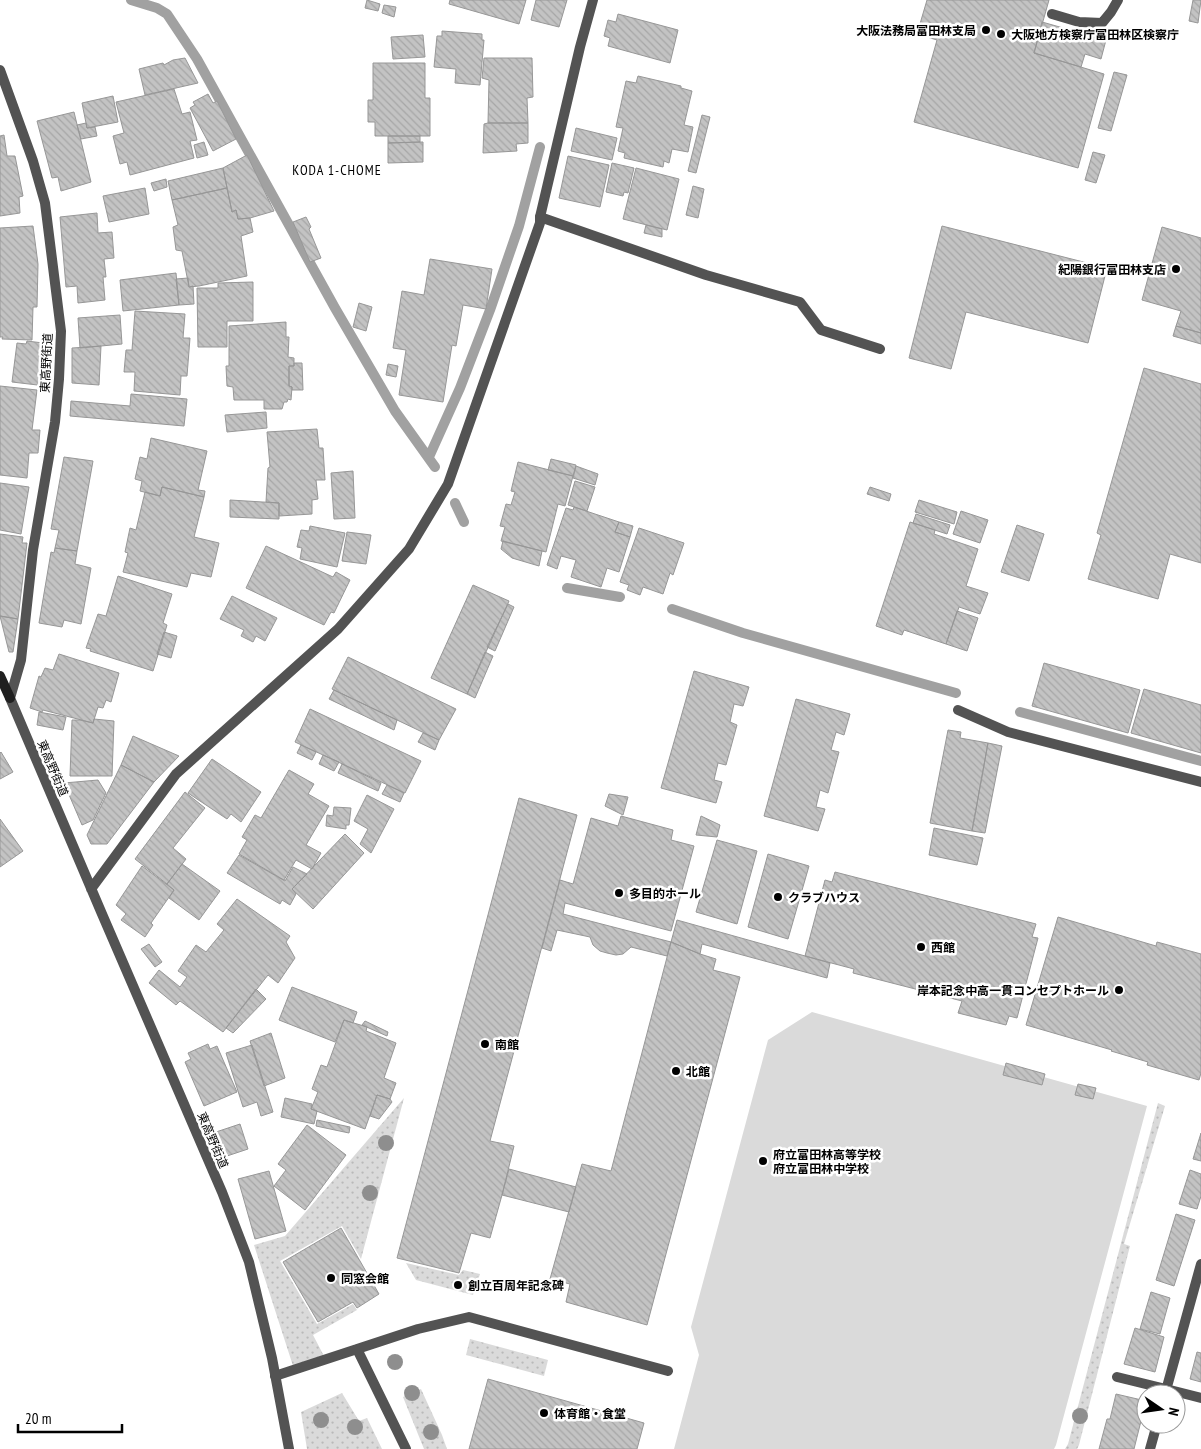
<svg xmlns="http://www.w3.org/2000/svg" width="1201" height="1449" font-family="'PT Sans Narrow','Noto Sans JP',sans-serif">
  <defs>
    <pattern id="park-dots" width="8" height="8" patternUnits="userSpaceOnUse" patternTransform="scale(1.25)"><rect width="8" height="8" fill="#dadada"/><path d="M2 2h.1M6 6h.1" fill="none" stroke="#b9b9b9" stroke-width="1.8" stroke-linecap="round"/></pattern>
    <pattern id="building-back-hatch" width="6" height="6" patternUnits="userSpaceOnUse" patternTransform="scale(1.25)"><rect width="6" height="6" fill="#c3c3c3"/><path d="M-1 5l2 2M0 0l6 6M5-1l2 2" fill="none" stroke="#a6a6a6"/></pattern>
  </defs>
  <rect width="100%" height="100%" fill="#fff"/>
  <path fill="url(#park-dots)" d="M404 1098 361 1259 342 1226 280 1261 317 1324 353 1304 357 1310 313 1335 325 1358 294 1369 254 1245 285 1236Z
    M1158 1103 1165 1106 1124 1244 1130 1246 1079 1445 1077 1449H1065L1068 1444Z
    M406 1263 459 1275 463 1270 480 1274 473 1295 416 1280Z
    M470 1339 548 1360 544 1376 466 1355Z
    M421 1389 442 1435 447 1449H424L403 1397Z
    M342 1393 359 1421 367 1418 382 1449H307L301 1412Z"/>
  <path fill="#dadada" d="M812 1012 1147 1106 1056 1445 1054 1449H674L699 1355 691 1327 768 1040Z"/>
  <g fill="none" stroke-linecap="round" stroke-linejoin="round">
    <path stroke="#a1a1a1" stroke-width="10" d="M131 0 157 8 167 14 197 59 335 308 395 411 435 467
      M429 457 460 388 490 310 519 226 540 147
      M455 503 464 522
      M567 588 620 597
      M672 609 743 633 956 693
      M1020 712 1201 761"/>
  </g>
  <path fill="url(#building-back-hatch)" stroke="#979797" d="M367 0 380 4 378 11 365 8Z
    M450 0H526L519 24 449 4Z
    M536 0H567L559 27 531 20Z
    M927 0H1049L1034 53 1104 74 1078 168 914 122 937 40 917 34Z
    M1193 0H1201L1198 23 1189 21Z
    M384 5 396 7 394 17 382 13Z
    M618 14 678 30 670 63 608 46 610 38 604 36 608 20 616 22Z
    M1042 22 1106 40 1101 59 1085 54 1081 67 1034 53Z
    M442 31 482 34V40H484L480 85 455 83 456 69 434 67 437 36H442Z
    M423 35 425 57 393 59 391 37Z
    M185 58 198 83 145 95 139 69 163 63 164 65 173 60Z
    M484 58H532L533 97 527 98 528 123H488L489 80 482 78Z
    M373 63H425V98H430V136H375V122H368V100H373Z
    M1114 72 1127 75 1111 131 1098 128Z
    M638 76 681 86V88L692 91 684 125 693 127 688 152 672 149 669 163 664 161 663 167 624 158 625 153 618 151 623 128 616 127 626 81 636 83Z
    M174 89 182 114 190 112 197 140 190 141 194 158 130 175 127 162 120 164 113 136 124 133 116 102Z
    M208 94 213 103 217 101 236 139 213 151 190 108 195 105 193 102Z
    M113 96 118 122 87 128 82 103Z
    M74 112 91 182 61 191 58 177 52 178 37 121Z
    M702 115 710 117 696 173 688 171Z
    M86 123 87 128 95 127 97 136 81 139 77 125Z
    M488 123H528V143L516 144 517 151 483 153 484 124Z
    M576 128 617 138 612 160 571 151Z
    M4 135 7 156H15L23 196 19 197 20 213 0 216V136Z
    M388 136H420V142L388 143Z
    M204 142 208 155 197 158 194 145Z
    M423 142V162L388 163V143Z
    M1093 152 1105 155 1096 183 1085 180Z
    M247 155 274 211 250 218 238 219 236 210 232 212 223 168Z
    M568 156 609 165 600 207 559 198Z
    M612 163 634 168 628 193 624 192 623 196 606 192Z
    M223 168 227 188 172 200 168 181Z
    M636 168 679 179 667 230 623 219Z
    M166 179 167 187 154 191 151 183Z
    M693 186 704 189 698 218 686 215Z
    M145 188 149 214 109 222 103 196Z
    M227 188 232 212 236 210 238 219 250 218 253 232 241 236 247 276 199 286 189 287 182 251 176 250 173 227 178 225 172 200Z
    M97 213 98 233 112 232 114 258 104 259 106 277H103L105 300 78 303 77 286 66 287 60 217Z
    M306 217 311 227 309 229 321 258 310 262 293 222Z
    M646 225 662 229V237L644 233Z
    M33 226 38 264 37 307H33L32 340 2 339 3 337H0V228Z
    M942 226 1107 268 1088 343 966 312 951 369 909 358Z
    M1162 227 1201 238V333L1176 326 1181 311 1142 300Z
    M430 259 492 269 486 309 463 305 456 346 452 345 443 402 399 395 406 350 393 348 402 291 424 295Z
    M176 273 179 305 123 311 120 280Z
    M188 278 189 287 193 286 194 304 179 305 176 279Z
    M253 282V321H227V347H198L197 288H218V283Z
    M359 303 372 307 366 331 353 327Z
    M135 311 185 314 183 338H190L187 376H181L180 395 134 391 135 372H124L126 350H132Z
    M120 315 122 344 80 348 78 318Z
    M286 322V337H289L288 357 294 358V366H289V386L292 387 291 400 288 399 287 402H284L282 409H264V400H234L233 387 227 386 226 366H229V326Z
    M1176 326 1201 333V344L1173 336Z
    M27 341 51 344 46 386 12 382 17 343 26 344Z
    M101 346 99 385 72 383V348Z
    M294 363H302L303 390H292V387L289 386V366H294Z
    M388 364 398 366 396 377 386 375Z
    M1144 368 1201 384V563L1170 554 1158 599 1088 579 1101 535 1097 533Z
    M0 386 37 390 32 430H40L38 453H29L27 478 0 475Z
    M131 394 187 399 184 426 70 416 71 401 130 406Z
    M266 412 267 428 227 432 225 415Z
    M317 429 319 448H323L325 480H316L318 499 312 500V514L279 516V503L266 502 268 468 270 467 267 432Z
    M151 438 207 451 198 490 205 491 204 497 162 487 160 496 140 491 142 481 135 479 140 457 147 459Z
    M64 457 93 461 77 551 55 548 59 530 51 529Z
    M551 459 576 465 573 476 548 470Z
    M518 462 573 476 565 506 558 504 546 552 501 541 505 527 500 526 506 504 511 505 515 492 511 491Z
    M576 466 598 474 595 485 573 478Z
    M353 471 355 518 334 519 331 473Z
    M575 481 595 487 587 511 568 505Z
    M0 483 29 487 21 534 0 530Z
    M162 487 204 497 194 537 219 543 211 577 191 573 187 587 123 572 128 553 125 552 130 528 136 530 145 492 160 496Z
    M870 487 891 494 889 501 867 494Z
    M230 500 279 503V519L230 517Z
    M919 500 957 512 954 524 915 512Z
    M574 507 619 522 615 532 630 537 619 572 607 568 601 587 571 577 576 560 561 556 557 569 547 565 566 508 573 510Z
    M961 511 988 520 980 543 953 534Z
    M916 514 950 525 947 534 913 523Z
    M619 522 633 526 630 537 615 532Z
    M910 522 935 530 934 534 978 549 966 586 988 593 980 614 959 607 946 644 904 630 902 635 876 626Z
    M1017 525 1044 534 1029 581 1001 572Z
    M310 526 345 533 337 567 300 559 302 548 297 547 301 530 309 531Z
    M639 528 684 543 673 575 670 573 663 594 643 587 640 595 627 590 629 585 620 582Z
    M347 532 371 535 366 564 342 561Z
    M0 534 23 537 22 543H27L18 619 0 616Z
    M503 541 542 551 539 566 512 558 501 549Z
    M266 546 333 577 336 572 350 580 334 613 331 612 324 625 246 588Z
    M55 548 77 551 75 564 91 568 81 624 64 620 62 627 39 623 51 552 54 553Z
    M118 576 172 594 163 623 167 625 153 671 90 651 91 649 86 648 98 614 106 616Z
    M473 585 509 601 467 694 431 678Z
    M232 596 277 618 265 641 256 636 253 642 241 636 244 630 220 619Z
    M508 604 514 607 495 651 487 647Z
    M957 611 978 618 967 651 946 644Z
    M0 616 18 619 13 652H9Z
    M164 632 177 636 171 658 157 654Z
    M485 652 493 656 475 698 467 694Z
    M59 654 119 673 111 702 106 700 103 708 98 707 93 723 43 710 42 712 30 708 39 676 41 677 45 668 53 670Z
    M348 657 456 709 439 740 332 689Z
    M1044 663 1140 690 1128 733 1032 706Z
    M694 671 749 687 743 706 734 704 730 722 737 725 726 765 718 763 714 780 722 782 716 803 661 788Z
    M1144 689 1201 705V753L1131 733Z
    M334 690 397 720 394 730 329 699Z
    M796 699 850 714 844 735 836 732 831 750 839 752 828 793 820 790 816 807 825 809 818 831 764 816Z
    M310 709 421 761 405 793 295 742Z
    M39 712 66 717 63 730 37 725Z
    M94 719 114 721 112 776H70L72 720H80L93 723Z
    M948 730 961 732 960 738 988 743 972 831 930 823Z
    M423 733 439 740 435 750 418 742Z
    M133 736 179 756 154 782 121 765Z
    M988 743 1002 746 985 833 972 831Z
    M301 745 316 752 312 760 297 753Z
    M1 752 13 772 0 779V753Z
    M323 755 339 762 334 771 319 764Z
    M212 759 261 792 241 822 231 814 227 819 188 793Z
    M342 764 381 783 378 791 338 773Z
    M121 765 154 782 107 844H91L87 835Z
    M289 770 314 784 308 794 329 806 306 845 321 853 312 869 296 860 284 880 239 854 247 840 242 837 255 815 261 818Z
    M98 780 106 793 93 820 82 825 64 783Z
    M387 785 404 793 400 802 382 794Z
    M185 792 205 808 173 848 186 859 167 884 135 859Z
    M609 794 628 797 623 815 605 806Z
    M367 795 394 809 371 853 360 844 368 829 354 821Z
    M519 798 577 815 490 1141 514 1146 502 1195 490 1238 471 1233 459 1273 397 1258Z
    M334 807 351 808 349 825H346V829L326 826 327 815 333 816Z
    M621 816 673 830 671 840 694 846 671 931 565 903 563 914 671 942 667 956 631 947 623 954 616 955 607 953 600 951 593 945 590 937 557 930 551 951 542 948 560 880 573 884 591 818 618 826Z
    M701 816 720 825 717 837 696 835Z
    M0 819 23 851 0 867Z
    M934 828 983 838 977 865 929 855Z
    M345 834 364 853 313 909 292 889Z
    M717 840 757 851 737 924 696 912Z
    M768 854 809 866 788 939 748 927Z
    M239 855 285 881 293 867 307 874 292 889 296 894 290 905 282 900 280 904 227 873Z
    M182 864 220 891 199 920 169 898 174 890 167 884Z
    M142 866 174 890 151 923 153 925 145 937 121 920 126 914 116 905Z
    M835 872 1036 924 1032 937 1038 938 1017 1018 1009 1016 1006 1025 958 1013 962 1001 853 973 854 969 805 956 825 880 832 882Z
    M237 899 290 936 286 942 295 958 278 983 268 975 223 1032 180 1001 176 1005 149 983 159 970 180 987 187 977 178 971 196 945 206 952 224 930 217 924Z
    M1058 917 1156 946 1157 942 1201 954V1073L1199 1080 1147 1065 1148 1062 1111 1051 1112 1050 1026 1025Z
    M677 920 830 963 827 978 702 944 700 954 671 942Z
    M671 942 700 954 716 959 713 970 740 977 647 1325 566 1302 570 1284 550 1279 582 1164 611 1171Z
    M149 944 162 962 155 967 141 949Z
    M292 987 357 1012 353 1023 344 1020 335 1042 279 1020Z
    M256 989 266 999 233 1033 226 1028Z
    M344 1020 367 1027 366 1031 396 1043 384 1078 396 1083 390 1099 377 1095 365 1129 311 1109 318 1092 312 1089 321 1065 327 1067Z
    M365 1021 388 1032 387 1036 362 1025Z
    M271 1033 285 1078 264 1086 250 1041Z
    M208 1044 210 1049 217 1046 237 1092 204 1106 185 1062 191 1059 188 1053Z
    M252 1045 273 1112 261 1116 257 1102 243 1107 226 1053Z
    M1006 1063 1045 1074 1042 1085 1003 1075Z
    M1078 1084 1096 1088 1093 1099 1075 1095Z
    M377 1095 390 1099 392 1102 379 1119 370 1116Z
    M285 1098 312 1104 311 1109 317 1111 314 1124 281 1117Z
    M317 1120 350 1127 349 1133 316 1126Z
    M240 1124 248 1149 221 1158 213 1133Z
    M307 1125 346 1155 305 1210 274 1186 286 1170 278 1164Z
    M1201 1133V1161L1193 1159Z
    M509 1169 576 1187 569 1212 502 1195Z
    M1190 1170 1201 1174V1196L1197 1209 1179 1204Z
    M269 1171 286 1231 255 1239 238 1179Z
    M1176 1214 1195 1220 1174 1286 1156 1280Z
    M341 1228 379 1294 357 1308 353 1302 318 1322 283 1262Z
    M1151 1292 1170 1298 1160 1334 1140 1329Z
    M1135 1328 1164 1337 1155 1372 1124 1364Z
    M1197 1352 1201 1353V1382L1190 1379Z
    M488 1379 644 1423 637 1449H469Z
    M1116 1394 1146 1401 1134 1449H1099L1107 1419H1110Z"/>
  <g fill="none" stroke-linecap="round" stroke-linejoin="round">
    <path stroke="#535353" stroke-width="10" d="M1052 14 1079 22 1102 23 1111 12 1118 0
      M540 217 706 275 800 302 821 330 880 349
      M357 1349 406 1449
      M275 1376 418 1329 469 1317 668 1371
      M1117 1377 1166 1389"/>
    <path stroke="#535353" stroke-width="10" d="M0 70 33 161 45 203 61 331 59 379 55 422 33 550 21 660 10 698 102 914 222 1192 249 1262 272 1358 289 1449
      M958 710 1008 732 1201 782
      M91 889 176 774 338 629 409 549 448 484 540 223V217L580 47 593 0
      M1166 1389 1201 1398
      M1165 1394 1201 1264
      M1150 1449 1157 1424"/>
    <path stroke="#202020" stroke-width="10" d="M0 676 10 698"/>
  </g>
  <g fill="#8e8e8e">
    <circle cx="386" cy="1143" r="8"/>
    <circle cx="370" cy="1193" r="8"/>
    <circle cx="395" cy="1362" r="8"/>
    <circle cx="412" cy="1393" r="8"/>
    <circle cx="1080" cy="1416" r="8"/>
    <circle cx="321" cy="1420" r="8"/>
    <circle cx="355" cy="1427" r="8"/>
    <circle cx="431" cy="1432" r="8"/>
  </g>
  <g fill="#000" stroke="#fff" stroke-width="2">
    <circle cx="986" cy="30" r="5"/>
    <circle cx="1001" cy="34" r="5"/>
    <circle cx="1176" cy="269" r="5"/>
    <circle cx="619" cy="893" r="5"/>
    <circle cx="778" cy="897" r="5"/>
    <circle cx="921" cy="947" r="5"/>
    <circle cx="1119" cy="990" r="5"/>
    <circle cx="485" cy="1044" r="5"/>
    <circle cx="676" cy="1071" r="5"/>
    <circle cx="763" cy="1161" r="5"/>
    <circle cx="331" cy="1278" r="5"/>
    <circle cx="458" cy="1285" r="5"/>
    <circle cx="544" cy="1413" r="5"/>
  </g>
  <g text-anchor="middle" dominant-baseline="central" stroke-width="5" stroke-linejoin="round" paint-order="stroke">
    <g font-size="12" font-weight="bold" fill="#000" stroke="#fff" text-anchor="start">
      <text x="976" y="30" text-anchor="end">大阪法務局富田林支局</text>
      <text x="1011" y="34">大阪地方検察庁富田林区検察庁</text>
      <text x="1166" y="269" text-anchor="end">紀陽銀行富田林支店</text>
      <text x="629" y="893">多目的ホール</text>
      <text x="788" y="897">クラブハウス</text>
      <text x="931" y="947">西館</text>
      <text x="1109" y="990" text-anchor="end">岸本記念中高一貫コンセプトホール</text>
      <text x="495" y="1044">南館</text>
      <text x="686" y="1071">北館</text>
      <text x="773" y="1154">府立富田林高等学校<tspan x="773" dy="14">府立富田林中学校</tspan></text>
      <text x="341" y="1278">同窓会館</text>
      <text x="468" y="1285">創立百周年記念碑</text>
      <text x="554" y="1413">体育館・食堂</text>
    </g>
    <g font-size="12" fill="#000" stroke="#fff">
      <text transform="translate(46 363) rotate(-87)">東高野街道</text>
      <text transform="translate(53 768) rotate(67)">東高野街道</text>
      <text transform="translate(213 1140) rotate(67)">東高野街道</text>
    </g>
    <g font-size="14" letter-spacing="1" fill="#000" stroke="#fff">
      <text x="337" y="170">KODA 1-CHOME</text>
    </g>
  </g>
  <g transform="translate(1161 1409) rotate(103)"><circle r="24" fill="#ffffff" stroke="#999999"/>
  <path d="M0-4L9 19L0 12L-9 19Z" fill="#000000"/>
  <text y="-8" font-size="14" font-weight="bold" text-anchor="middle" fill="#000000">N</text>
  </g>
  <path d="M18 1424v8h104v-8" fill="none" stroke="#000000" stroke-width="2.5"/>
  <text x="25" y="1424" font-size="15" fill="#000000" stroke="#ffffff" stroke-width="4" paint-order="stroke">20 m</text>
</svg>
